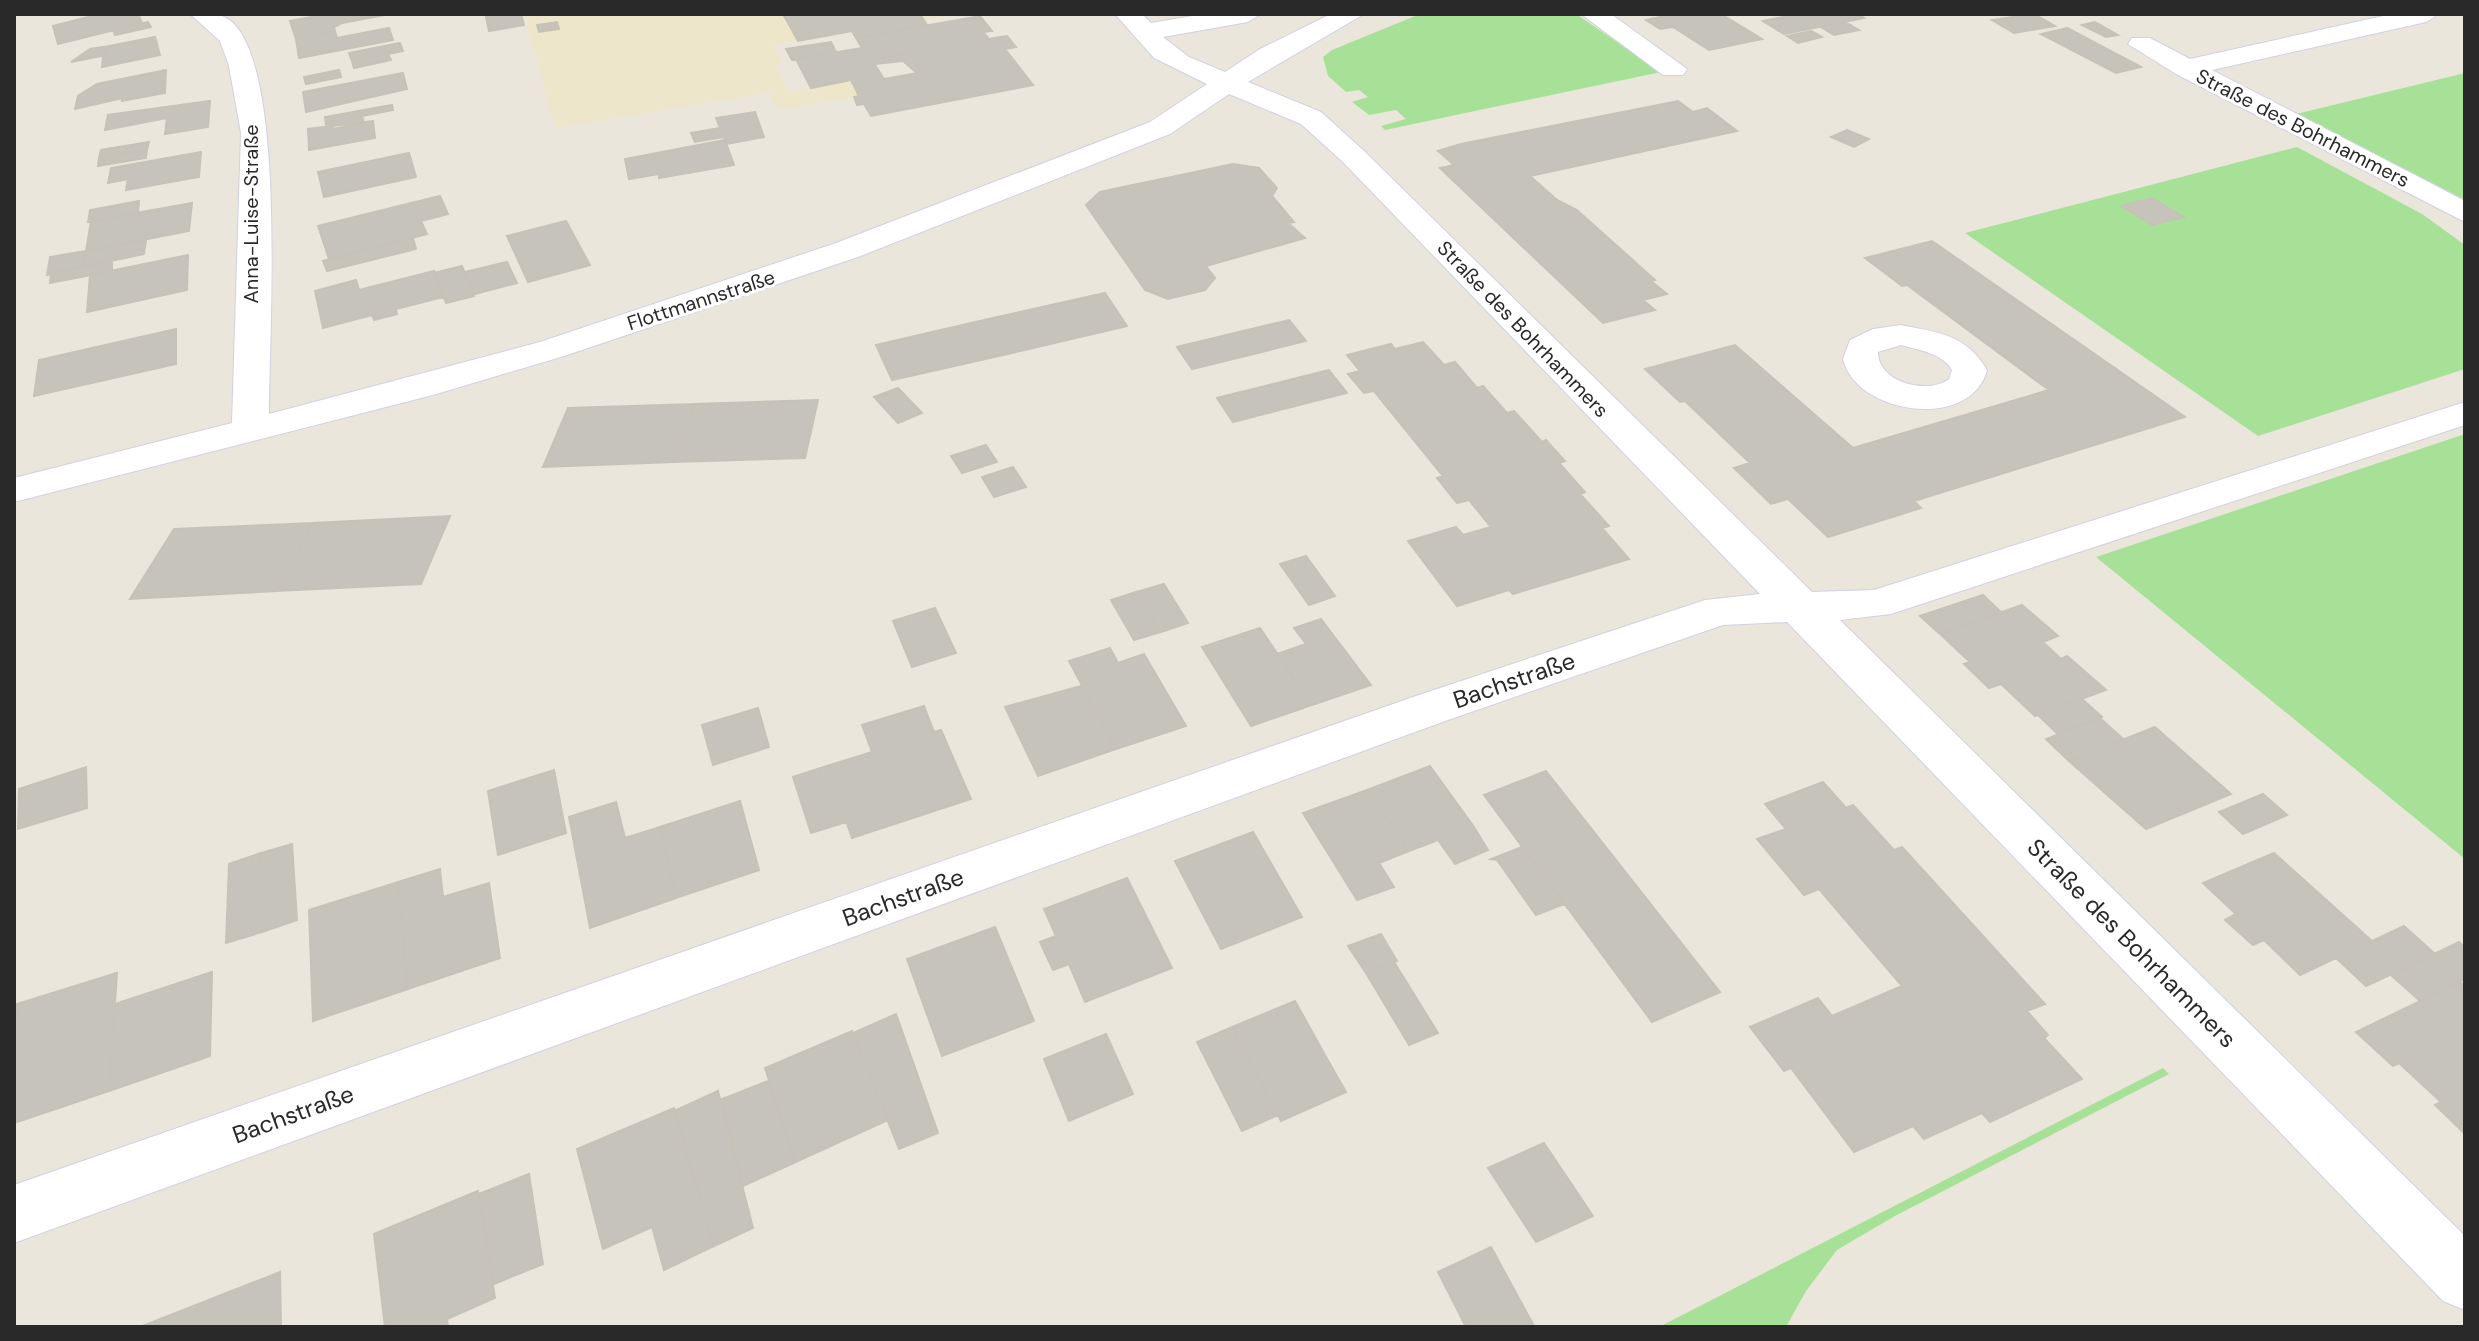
<svg xmlns="http://www.w3.org/2000/svg" width="2479" height="1341" font-family="'DM Sans',sans-serif">
  <rect width="100%" height="100%" fill="#ebe6db"/>
  <path fill="#ede6ca" d="M547 14H953L924 19 927 25 856 38 852 31 773 45 781 62 775 64 789 91 851 80 859 96 777 110 770 92 555 128 525 17Z"/>
  <path fill="#a7e198" d="M1420 14H1576L1661 72 1385 130 1381 126 1406 119 1396 110 1369 115 1352 102 1368 97 1359 90 1346 92 1328 76 1323 57 1332 50Z
    M2465 73V200L2296 114Z
    M2297 147 2422 214 2465 245V369L2258 436 1965 233Z
    M2465 434V859L2096 557Z
    M2163 1068 2169 1074 1895 1216 1837 1250 1806 1291 1786 1327H1659Z"/>
  <path fill="#c6c3ba" stroke="#c6c2b5" stroke-width="2" fill-rule="evenodd" d="M100 14H138L142 23 58 44 53 26Z
    M327 14H385V15L342 23 334 27 335 31 296 39 290 21Z
    M521 14 524 25 489 31 486 17Z
    M783 14H920L927 25 856 38 852 31 798 41Z
    M1675 14H1721L1762 39 1709 50 1673 27 1660 29 1646 20Z
    M1798 14H1858L1864 18 1784 34 1763 21Z
    M2034 14 2055 26 2014 33 1992 20Z
    M980 16 992 31 983 32 989 39 1007 36 1016 47 1005 49 1033 85 871 116 864 104 857 105 854 97 859 96 851 80 811 88 796 59 862 48 856 38ZM916 52 929 71 884 79 872 60Z
    M148 22 151 27 115 35 113 29Z
    M557 22 559 29 539 32 537 25Z
    M1845 22 1859 30 1834 35 1821 27Z
    M2095 22 2118 35 2106 37 2082 25Z
    M389 28 393 40 299 58 296 39 335 31 337 38Z
    M2067 28 2141 67 2116 73 2041 34Z
    M1811 31 1822 37 1798 43 1787 36Z
    M155 37 160 55 102 67 104 47Z
    M831 42 836 52 792 60 786 49Z
    M400 43 403 51 352 61 349 53Z
    M104 47 105 54 101 56 71 62 90 49Z
    M916 52 929 71 917 73 903 61 875 64 872 60Z
    M388 54 391 60 354 68 352 61Z
    M166 70 165 93 122 101 123 98 75 109 78 96 97 84Z
    M339 70 341 77 306 84 304 77Z
    M403 73 407 89 306 112 303 92Z
    M210 101 208 127 165 134 167 118 105 130 108 115Z
    M1678 101 1693 112 1707 108 1737 131 1530 176 1557 200 1577 210 1655 280 1651 281 1667 294 1643 300 1655 310 1603 323 1440 168 1454 165 1438 151 1461 144Z
    M392 105 393 110 362 116 364 123 333 129V125L326 126 325 117Z
    M755 112 764 137 726 144 724 137 695 142 691 133 720 128 716 118Z
    M373 121 375 138 309 150 308 129Z
    M1847 130 1869 139 1854 147 1831 137Z
    M725 140 734 165 659 178V174L629 179 625 159Z
    M149 142 147 150 99 158 101 150Z
    M147 150 146 158 98 166 99 158Z
    M201 152 199 177 126 190 128 179 108 183 111 168Z
    M409 153 416 177 324 197 318 172Z
    M1233 164 1259 168 1277 188 1272 196 1294 222 1288 223 1305 238 1206 266 1215 278 1205 290 1168 299 1145 290 1086 205 1100 192Z
    M440 196 448 214 421 221 427 234 329 259 318 226Z
    M2152 198 2184 217 2152 225 2121 206Z
    M139 201 138 213 88 222 90 210Z
    M192 203 189 231 86 251 91 221Z
    M566 221 590 265 528 282 507 236Z
    M413 238 416 249 327 271 323 261Z
    M146 240 144 254 83 267 86 251Z
    M1932 241 2185 417 1914 501 1921 508 1828 537 1788 499 1771 504 1734 468 1750 463 1685 401 1680 402 1645 369 1735 345 1853 448 2049 390 1907 285 1902 286 1865 258Z
    M86 251 83 267 47 275 50 257Z
    M188 255 187 290 87 312 90 275Z
    M112 261V271L50 283 51 273Z
    M507 262 517 283 475 294 465 272Z
    M462 266 474 296 446 303 434 273Z
    M434 271 443 297 396 309 397 314 374 320 372 315 323 328 315 291 356 280 359 290Z
    M1105 293 1127 326 1012 353 993 318Z
    M993 318 1012 353 892 380 876 345Z
    M1289 320 1306 341 1192 369 1177 347Z
    M176 329V364L34 396 39 360Z
    M1423 342 1444 365 1455 362 1477 388 1483 386 1507 413 1514 411 1542 442 1546 440 1565 461 1559 463 1585 492 1580 494 1609 526 1602 528 1629 559 1513 594 1509 590 1457 606 1408 541 1456 527 1463 535 1491 527 1469 500 1457 503 1437 478 1443 476 1374 391 1364 393 1348 374 1360 371 1347 355 1391 344 1395 349Z
    M1329 370 1347 393 1233 422 1217 398Z
    M898 388 922 413 898 423 874 397Z
    M818 400 805 458 674 462 694 404Z
    M694 404 674 462 543 467 568 408Z
    M986 445 997 462 962 473 951 456Z
    M1013 467 1026 487 994 497 982 477Z
    M450 516 421 584 277 591 313 523Z
    M313 523 277 591 130 599 174 529Z
    M1306 556 1335 596 1309 605 1280 564Z
    M1164 584 1188 623 1161 632 1136 592Z
    M1136 592 1161 632 1134 640 1111 600Z
    M1983 595 2001 612 1940 634 1920 616Z
    M2022 605 2058 636 2043 642 2061 659 2067 656 2106 690 2035 716 2001 684 1989 688 1964 664 1970 662 1940 634Z
    M935 608 956 653 912 667 893 621Z
    M1321 619 1371 685 1312 705 1277 654 1306 644 1294 628Z
    M1260 628 1312 705 1251 726 1202 647Z
    M1110 648 1118 663 1144 654 1186 726 1116 749 1069 661Z
    M1081 686 1116 749 1038 776 1005 707Z
    M2081 698 2102 717 2058 734 2038 715Z
    M924 706 934 732 941 730 971 799 852 838 827 766 872 752 862 725Z
    M758 708 769 747 713 765 702 725Z
    M2100 718 2124 740 2069 761 2046 739Z
    M2155 727 2231 794 2146 829 2069 761Z
    M827 766 846 822 811 833 793 777Z
    M1430 766 1474 827 1488 850 1455 864 1438 840 1409 851 1367 790Z
    M86 767 87 808 18 829 19 789Z
    M554 770 566 833 498 855 488 791Z
    M1546 771 1720 992 1652 1022 1484 795Z
    M1823 782 1846 808 1853 805 1894 850 1902 847 2045 1004 2027 1011 2048 1035 2044 1038 2082 1079 1990 1122 1982 1113 1924 1139 1913 1126 1854 1152 1791 1068 1784 1071 1750 1027 1818 998 1832 1016 1902 986 1819 889 1804 895 1757 839 1786 829 1765 804Z
    M1367 790 1409 851 1379 863 1394 887 1357 900 1303 813Z
    M2263 794 2287 815 2243 834 2219 812Z
    M740 801 759 870 676 898 660 827Z
    M616 802 625 838 660 827 676 898 590 928 569 817Z
    M1253 832 1302 917 1221 949 1175 861Z
    M292 844 297 920 262 932 261 853Z
    M1522 847 1564 904 1536 915 1497 860 1491 859Z
    M261 853 262 932 226 943 229 864Z
    M2274 853 2372 941 2300 975 2264 940 2253 945 2225 920 2236 914 2203 883Z
    M440 869 443 897 489 883 500 958 408 989 398 882Z
    M1127 878 1172 968 1085 1002 1069 964 1053 970 1040 942 1056 936 1044 909Z
    M398 882 408 989 313 1021 309 910Z
    M2404 926 2435 954 2366 986 2336 958Z
    M995 927 1034 1021 942 1056 907 959Z
    M1381 934 1397 961 1366 973 1348 946Z
    M2459 942 2465 947V979L2420 1001 2391 975Z
    M1394 962 1438 1033 1409 1045 1366 973Z
    M212 972 210 1056 109 1091 115 1004Z
    M117 973 109 1091 14 1123 17 1004Z
    M2460 982 2465 986V1134L2435 1105 2441 1102 2399 1063 2393 1066 2356 1032Z
    M1295 1001 1325 1055 1261 1083 1232 1027Z
    M896 1014 938 1133 899 1149 853 1033Z
    M1232 1027 1278 1115 1242 1131 1197 1042Z
    M852 1031 888 1120 796 1162 765 1068Z
    M1106 1034 1133 1094 1069 1121 1044 1059Z
    M1325 1055 1346 1092 1281 1121 1261 1083Z
    M768 1081 796 1162 743 1186 722 1099Z
    M718 1091 753 1228 714 1246 674 1111Z
    M674 1108 714 1246 664 1270 652 1227 603 1249 577 1149Z
    M1544 1143 1593 1216 1536 1242 1488 1168Z
    M529 1174 543 1264 494 1284 479 1194Z
    M478 1191 495 1298 447 1319 448 1327H385L374 1234Z
    M1491 1247 1534 1326 1466 1327 1438 1272Z
    M280 1272 281 1327H140Z"/>
  <g fill="none" stroke-linecap="round" stroke-linejoin="round">
    <defs>
      <path id="minor" d="M190 14C207 14 223 11 235 25 286 82 269 332 269 414L540 342 836 243 1150 122 1207 84 1154 58 1115 14H1142L1151 23 1204 14H1261L1248 22 1163 37 1189 57 1225 72 1260 49 1331 14H1364L1248 82 1321 112 1363 150 1812 592 1874 590 2465 402V425L1891 614 1840 620 2465 1236V1310L2443 1301 1787 622 1723 625 1448 720 14 1243V1185L1416 696 1705 600 1760 594 1343 162 1301 124 1229 94 1170 134 858 257 564 356 433 395 14 502V478L232 423 241 133 229 66 220 41Z
        M1581 14H1611L1687 69 1683 75H1663Z
        M2392 14H2439L2426 22 2212 70 2465 201V222L2176 74 2128 44 2132 38H2150L2190 59Z
        M1901 325C1939 333 1966 334 1987 370 1971 432 1855 414 1843 359L1850 340 1873 329ZM1901 345C1919 350 1942 353 1952 370L1949 379C1928 395 1878 383 1878 352Z"/>
    </defs>
    <use href="#minor" stroke="#d0d1e2" stroke-width="2"/>
    <use href="#minor" fill="#fff" fill-rule="evenodd"/>
  </g>
  <g text-anchor="middle" dominant-baseline="central" stroke-width="6" stroke-linejoin="round" paint-order="stroke">
    <g font-size="20" fill="#292929" stroke="#fff">
      <text transform="translate(2303 128) rotate(27)">Straße des Bohrhammers</text>
      <text transform="translate(251 214) rotate(-90)">Anna-Luise-Straße</text>
      <text transform="translate(701 300) rotate(-18)">Flottmannstraße</text>
      <text transform="translate(1523 329) rotate(46)">Straße des Bohrhammers</text>
    </g>
    <g font-size="24" fill="#292929" stroke="#fff">
      <text transform="translate(1514 680) rotate(-19)">Bachstraße</text>
      <text transform="translate(903 897) rotate(-20)">Bachstraße</text>
      <text transform="translate(2132 943) rotate(45)">Straße des Bohrhammers</text>
      <text transform="translate(293 1114) rotate(-20)">Bachstraße</text>
    </g>
  </g>
  <rect width="2479" height="1341" fill="none" stroke="#292929" stroke-width="32"/>
</svg>
